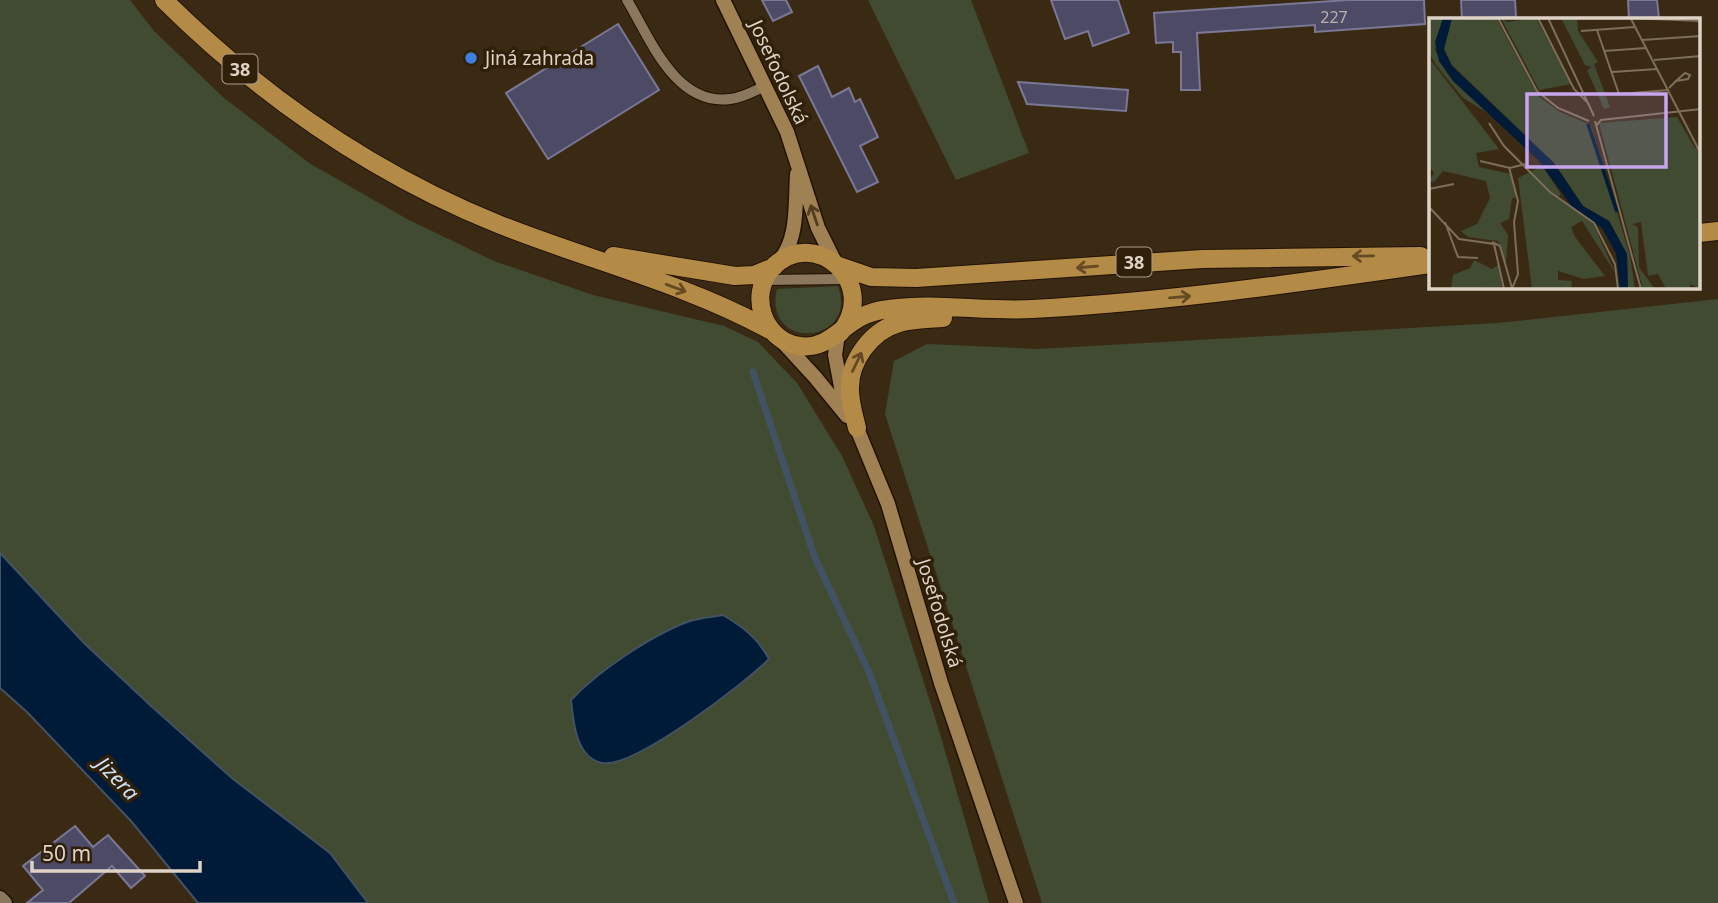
<svg xmlns="http://www.w3.org/2000/svg" width="1718" height="903" font-family="'Noto Sans',sans-serif">
  <rect width="100%" height="100%" fill="#3b2a13"/>
  <path fill="#404b32" fill-rule="evenodd" d="M0 0H130L154 31 224 98 309 163 407 219 494 261 593 295 724 326 758 342 797 383 842 456 874 526 938 727 989 903H368L330 853 233 779 150 705 84 643 0 553ZM769 659C728 699 676 733 625 760Z
    M868 0H971L1029 153 956 180Z
    M838 286C859 346 762 351 777 289Z
    M1718 299V903H1042L885 414 894 361 927 344 1038 349 1498 323Z"/>
  <path fill="#001b37" stroke="#435262" stroke-width="2" d="M0 553 84 643 150 705 233 779 330 853 368 903H198L131 821 27 712 0 688Z
    M723 615C743 627 758 638 769 659 745 683 634 769 602 763 576 758 573 721 571 700 598 671 653 634 690 621 700 618 712 617 723 615Z"/>
  <g fill="none" stroke-linecap="round" stroke-linejoin="round">
    <path stroke="#435262" stroke-width="7" d="M753 372 815 558 869 672 954 903"/>
  </g>
  <path fill="#4d4a65" stroke="#7a7895" stroke-width="2" d="M762 0H786L792 12 773 21Z
    M1051 0H1118L1129 33 1093 46 1088 31 1065 39Z
    M1348 0H1424L1425 24 1315 32V25L1197 33 1200 90H1181V52H1173V42L1156 43 1154 13Z
    M1461 0H1515L1516 17 1462 19Z
    M1628 0H1657L1659 19H1629Z
    M618 24 659 90 548 159 506 93Z
    M818 66 832 97 849 88 855 102 860 99 878 137 860 146 878 182 857 192 799 76Z
    M1018 82 1128 90 1126 111 1027 104Z
    M75 826 93 847 108 835 145 876 131 888 112 866 69 903H27L43 890 23 866Z"/>
  <g fill="none" stroke-linecap="round" stroke-linejoin="round">
    <defs>
      <path id="service" d="M627 0C650 38 675 106 730 99 742 98 754 91 765 86
        M764 280 847 279"/>
      <path id="minor" d="M0 898 5 903"/>
      <path id="secondary" d="M723 0 787 132 818 228 836 264
        M778 262C799 240 795 203 797 174
        M838 334 835 355 842 392 888 504 941 683 1016 903
        M780 339 815 377 847 416"/>
      <path id="primary" d="M164 0C260 95 372 173 498 224 588 260 684 283 770 330
        M1699 233 1718 231
        M613 256 735 276 754 275 774 267
        M839 266 871 277 916 278 1202 259 1421 256
        M840 333C881 284 814 224 772 268 748 295 763 340 799 346 825 350 838 330 859 318 868 313 878 310 889 309 936 302 985 312 1032 309 1166 302 1298 283 1431 264
        M857 428C854 415 850 403 850 390 849 361 871 331 899 323 913 319 929 319 943 318"/>
    </defs>
    <use href="#service" stroke="#211200" stroke-width="12"/>
    <use href="#minor" stroke="#211200" stroke-width="17"/>
    <use href="#secondary" stroke="#211200" stroke-width="17"/>
    <use href="#primary" stroke="#211200" stroke-width="20"/>
    <use href="#service" stroke="#8a775e" stroke-width="10"/>
    <use href="#minor" stroke="#8a775e" stroke-width="14"/>
    <use href="#secondary" stroke="#9f8153" stroke-width="14"/>
    <use href="#primary" stroke="#b48a47" stroke-width="18"/>
  </g>
  <defs><path id="oneway-shaft" d="M-6 0H5M1.5-3L5.5 0L1.5 3" fill="none" stroke-width="1.6" stroke-linecap="round" stroke-linejoin="round" transform="scale(1.75)"/></defs>
  <use stroke="#513d1f" href="#oneway-shaft" transform="translate(814 215) rotate(-109)"/>
  <g stroke="#654a22">
    <use href="#oneway-shaft" transform="translate(1363 256) rotate(179)"/>
    <use href="#oneway-shaft" transform="translate(1087 267) rotate(175)"/>
    <use href="#oneway-shaft" transform="translate(676 288) rotate(20)"/>
    <use href="#oneway-shaft" transform="translate(1180 297) rotate(-5)"/>
    <use href="#oneway-shaft" transform="translate(857 362) rotate(-64)"/>
  </g>
  <circle fill="#3f7fe0" stroke="#302009" stroke-width="2.5" cx="471" cy="58" r="7"/>
  <g text-anchor="middle" dominant-baseline="central" stroke-width="7" stroke-linejoin="round" paint-order="stroke">
    <g font-size="16" fill="#bab1ae">
      <text x="1334" y="17">227</text>
    </g>
    <g fill="#302009" stroke="#aa9d8d" stroke-width="2">
      <rect x="222.5" y="54.5" width="35" height="29" rx="5"/>
      <rect x="1116.5" y="247.5" width="35" height="29" rx="5"/>
    </g>
    <g font-size="18" font-weight="bold" fill="#ded3c6">
      <text x="240" y="69">38</text>
      <text x="1134" y="262">38</text>
    </g>
    <g font-size="19" fill="#ded3c6" stroke="#302009" text-anchor="start">
      <text x="485" y="58">Jiná zahrada</text>
    </g>
    <g font-size="19" fill="#ded3c6" stroke="#302009">
      <text transform="translate(779 72) rotate(65)">Josefodolská</text>
      <text transform="translate(940 613) rotate(73)">Josefodolská</text>
    </g>
    <g font-size="21" font-style="italic" fill="#cce0f7" stroke="#302009">
      <text transform="translate(118 778) rotate(46)">Jizera</text>
    </g>
  </g>
  <g transform="translate(1429 18)">
    <rect width="271" height="271" fill="#3b2a13"/>
    <path d="M0 0H14L6 32 19 56 59 93 78 114 62 97 34 80 7 47 0 35ZM23 0H67L110 79 131 94 162 107 201 238 206 271H199L198 236 180 203 154 188 125 145 23 47 15 31ZM72 0 78 4 107 0 142 66 110 72ZM132 0H148L149 13 169 44 165 46 181 89 175 91 158 52 163 49 156 47ZM0 40 70 131 47 135 50 149 82 156 88 179 83 180 80 201 71 205 79 217 77 246 69 223 39 219 32 213 48 206 61 180 57 163 14 153 5 164 0 163 5 155 0 148ZM248 99 266 130 271 128V271L261 266V271H237L229 256 219 258 212 204 203 206 209 209 210 249 226 271H214L170 105ZM113 148 132 176 129 179 164 206 187 256 153 203 142 209 146 219 176 258 154 261 129 253V262L143 263 142 271H103L89 160ZM45 242 63 251 69 247 73 269 22 271 24 257 41 250Z" fill="#404b32"/>
    <path d="M14 0H23L15 31 23 48 125 145 154 188 180 203 198 236 199 271H191L187 235 173 210 144 190 109 142 24 63 10 43 6 24Z" fill="#001b37"/>
    <path fill="none" stroke="#001b37" stroke-width="3.5" d="M159 106 188 194"/>
    <path fill="none" stroke="#7c6e5b" stroke-width="2" d="M69 0 108 73 129 90 160 103M109 0 145 71 158 84M119 0 165 98M199 0 272 3M202 1 272 136M168 12 190 76 240 72M152 13 206 9M213 22 272 18M175 33 217 30M225 42 272 38M183 54 229 51M240 70 247 63 256 55 261 57 259 61 247 63M166 103 212 271M60 105 75 128 121 174 165 205 186 246 189 271M167 108 172 102 272 91M51 143 81 150 96 146M80 149 89 183 85 204 89 256 83 271M0 171 25 166M0 189 30 221 65 226 75 271M16 204 29 239 49 240M63 224 71 228 83 270"/>
    <path fill="#c7a6ef" fill-opacity="0.15" stroke="#c7a6ef" stroke-width="3.5" d="M98 76H237V149H98Z"/>
    <rect width="271" height="271" fill="none" stroke="#ded3c6" stroke-width="3.5"/>
  </g>
  <path d="M32 861v10h168v-10" fill="none" stroke="#ded3c6" stroke-width="3.5"/>
  <text x="42" y="861" font-size="21" fill="#ded3c6" stroke="#302009" stroke-width="5" paint-order="stroke">50 m</text>
</svg>
